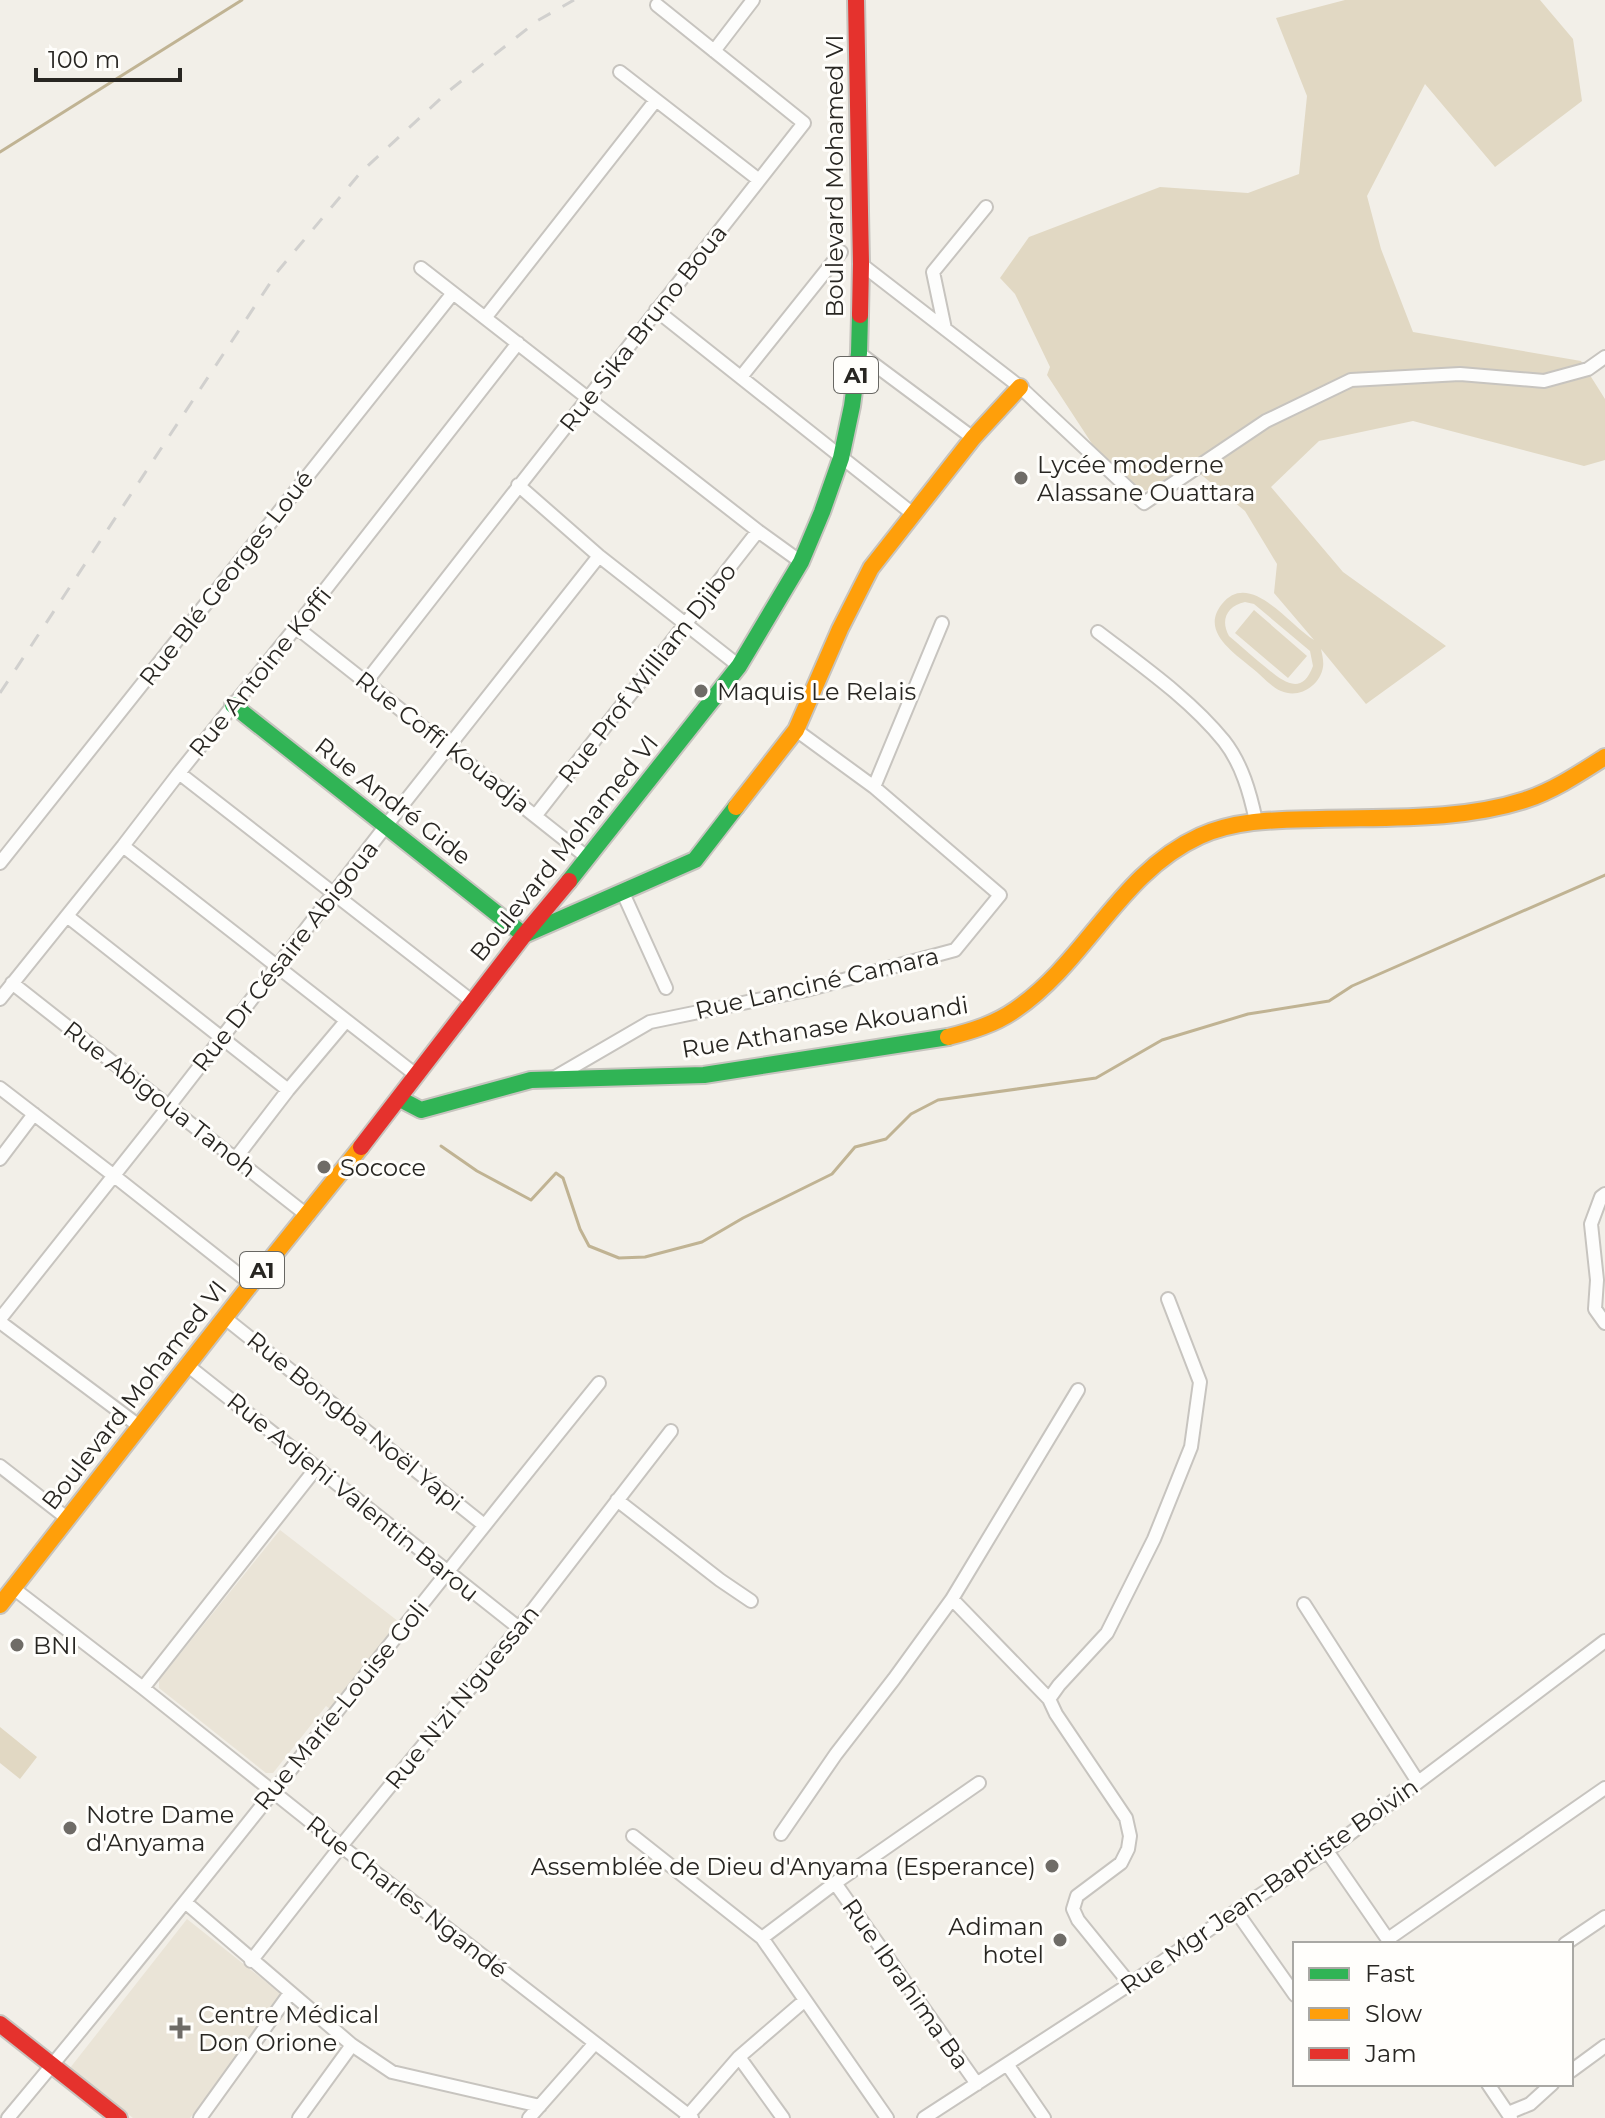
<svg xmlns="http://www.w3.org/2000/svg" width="1605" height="2118" font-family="Montserrat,sans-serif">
  <rect width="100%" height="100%" fill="#f2efe8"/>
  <path fill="#eae4d7" d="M280 1530 403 1625 334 1712 326 1706 273 1773H266L159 1688V1680Z
    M187 1919 285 1997 190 2118H133L70 2068Z"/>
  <path fill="#e1d8c3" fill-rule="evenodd" d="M1345 0H1540L1573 39 1582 101 1495 167 1425 84 1367 196 1381 249 1413 332 1581 361 1605 399V460L1584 466 1413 421 1319 441 1271 487 1343 572 1446 646 1366 704 1321 649C1322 654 1324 661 1323 667 1320 686 1299 699 1281 691 1270 686 1261 675 1252 668 1233 652 1200 631 1222 604 1250 569 1290 626 1314 640L1274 593 1277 564 1245 511 1192 467 1150 490 1138 491 1102 459 1047 375 1050 367 1015 294 1000 278 1029 237 1160 187 1248 193 1299 174 1307 96 1276 18ZM1245 602 1254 604 1310 651 1313 666C1300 702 1276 675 1258 661 1248 653 1239 644 1229 636 1220 620 1227 606 1245 602Z
    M1254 610 1307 656 1288 678 1235 633Z
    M0 1727 37 1757 20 1779 0 1763Z"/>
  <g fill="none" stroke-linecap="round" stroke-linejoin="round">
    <path stroke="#c0b393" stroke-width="3" d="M0 152 242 0
      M441 1146 477 1171 531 1200 556 1173 563 1178 580 1229 589 1246 619 1258 645 1257 702 1242 743 1218 832 1174 855 1147 886 1139 911 1114 938 1100 1096 1078 1162 1040 1248 1014 1329 1001 1352 986 1605 875"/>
    <defs>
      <path id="street" d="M714 51 753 0
        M620 72 759 180
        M861 264 1020 387 1144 503 1266 421 1351 380 1460 374 1544 381 1588 369 1605 357
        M421 268 758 531 801 562
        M656 310 913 514
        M485 318 656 100
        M945 329 933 272 986 207
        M859 353 973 438
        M741 377 841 252
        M518 485 599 556 739 666
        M296 627 588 858
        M1098 632C1141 665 1190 699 1224 741 1242 764 1250 793 1256 821
        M366 682C511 495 658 310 804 123L657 5
        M179 773 473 1002
        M874 787 942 623
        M536 815 758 531
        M123 846 416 1075
        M0 863 453 293
        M623 893 666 988
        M67 916 288 1090
        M12 983 308 1216
        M0 999 123 846 179 773 296 627 518 343
        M552 1079 650 1022 806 990 955 950 1000 895 874 787 796 730
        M0 1088 113 1175 251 1284
        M0 1159 34 1114
        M235 1159 288 1090 346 1021
        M1605 1194 1601 1197 1591 1224 1597 1280 1595 1309 1605 1323
        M225 1318 484 1525
        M0 1319 169 1106 385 827 599 556
        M0 1322 139 1426
        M187 1365 519 1628
        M0 1466 68 1519
        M617 1500 720 1580 751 1601
        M13 1588 143 1688 341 1846 692 2118
        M952 1599 1078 1390
        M1304 1604 1418 1782
        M143 1688 317 1467
        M1049 1699 1059 1685 1107 1633 1154 1539 1191 1447 1200 1382 1168 1299
        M781 1834 836 1754 894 1679 952 1599 1049 1699 1056 1714 1126 1818 1130 1836 1128 1849 1121 1863 1077 1896 1073 1909 1078 1920 1130 1984
        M633 1836 762 1938 887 2118
        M1327 1851 1391 1944
        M835 1883 977 2084
        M185 1902 352 2045 392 2072 540 2106
        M1236 1911 1295 1995
        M762 1938 835 1883 979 1783
        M1388 1939 1605 1788
        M1565 1944 1605 1917
        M251 1961 341 1846 519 1628 671 1431
        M739 2057 783 2118
        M1007 2064 1044 2118
        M1571 2071 1605 2046
        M1488 2084 1511 2118
        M1508 2113 1530 2104 1552 2084
        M8 2118C210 1877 401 1627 599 1383
        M200 2118 290 1993
        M299 2118 352 2045
        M529 2118 595 2043
        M686 2118 739 2057 804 2001
        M924 2118 1130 1984 1236 1911 1327 1851 1605 1641"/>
      <path id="fast" d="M233 705 524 935 695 860 736 807
        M569 881 739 666 801 562 822 512 841 458 852 406 859 353 860 315
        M400 1099 421 1110 531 1080 704 1075 948 1037"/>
      <path id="slow" d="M736 807 796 730 840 629 871 568 973 438 1020 387
        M948 1037C972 1031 995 1024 1015 1010 1087 961 1119 873 1200 836 1238 819 1279 820 1319 819 1387 817 1460 821 1525 800 1553 791 1580 773 1605 757
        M0 1605 251 1284 361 1147"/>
      <path id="jam" d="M856 0 861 264 860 315
        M361 1147 524 935 569 881
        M0 2024 119 2118"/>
    </defs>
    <use href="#street" stroke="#c7c4bf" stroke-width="16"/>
    <use href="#fast" stroke="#c7c4bf" stroke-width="20"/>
    <use href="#slow" stroke="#c7c4bf" stroke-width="20"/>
    <use href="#jam" stroke="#c7c4bf" stroke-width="20"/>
    <use href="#street" stroke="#fdfdfc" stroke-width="12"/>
    <use href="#fast" stroke="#30b455" stroke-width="16"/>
    <use href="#slow" stroke="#ff9f0a" stroke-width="16"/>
    <use href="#jam" stroke="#e5322d" stroke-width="16"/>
    <path stroke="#d1d0ce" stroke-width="3" stroke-dasharray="14 14" stroke-linecap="butt" d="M0 693 278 271 361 172 450 90 537 21 574 0"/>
  </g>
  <g fill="#6f6c67" stroke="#fffefb" stroke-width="3">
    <circle cx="1021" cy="478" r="8"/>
    <circle cx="701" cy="691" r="8"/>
    <circle cx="324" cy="1167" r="8"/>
    <circle cx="17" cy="1645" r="8"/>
    <circle cx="70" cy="1828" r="8"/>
    <circle cx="1052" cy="1866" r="8"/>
    <circle cx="1060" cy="1940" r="8"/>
    <path d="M176 2016h8v8h8v8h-8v8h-8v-8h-8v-8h8z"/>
  </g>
  <g text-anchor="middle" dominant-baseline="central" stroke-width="6" stroke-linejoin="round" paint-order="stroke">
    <g fill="#fffefb" stroke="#686763" stroke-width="2">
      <rect x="834" y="357" width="44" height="36" rx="6"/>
      <rect x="240" y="1252" width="44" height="36" rx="6"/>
    </g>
    <g font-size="22" font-weight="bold" fill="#282622">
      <text x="856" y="375">A1</text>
      <text x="262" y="1270">A1</text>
    </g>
    <g font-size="24" fill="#282622" stroke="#fffefb">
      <text transform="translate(834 176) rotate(-90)">Boulevard Mohamed VI</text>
      <text transform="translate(643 328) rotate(-52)">Rue Sika Bruno Boua</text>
      <text transform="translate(226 578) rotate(-52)">Rue Blé Georges Loué</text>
      <text transform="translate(260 672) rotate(-51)">Rue Antoine Koffi</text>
      <text transform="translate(647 673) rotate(-52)">Rue Prof William Djibo</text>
      <text transform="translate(443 742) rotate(38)">Rue Coffi Kouadja</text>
      <text transform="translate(393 801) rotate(38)">Rue André Gide</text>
      <text transform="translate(564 848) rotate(-51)">Boulevard Mohamed VI</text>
      <text transform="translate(285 956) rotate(-52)">Rue Dr Césaire Abigoua</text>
      <text transform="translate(817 983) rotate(-13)">Rue Lanciné Camara</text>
      <text transform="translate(825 1027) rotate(-9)">Rue Athanase Akouandi</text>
      <text transform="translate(160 1099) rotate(38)">Rue Abigoua Tanoh</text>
      <text transform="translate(134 1395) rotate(-52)">Boulevard Mohamed VI</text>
      <text transform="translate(355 1421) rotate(39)">Rue Bongba Noël Yapi</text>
      <text transform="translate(353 1497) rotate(39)">Rue Adjehi Valentin Barou</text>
      <text transform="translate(462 1697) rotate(-51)">Rue N'zi N'guessan</text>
      <text transform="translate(341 1705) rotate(-51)">Rue Marie-Louise Goli</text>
      <text transform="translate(1269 1886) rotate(-35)">Rue Mgr Jean-Baptiste Boivin</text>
      <text transform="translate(407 1897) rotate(38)">Rue Charles Ngandé</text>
      <text transform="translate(906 1984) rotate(55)">Rue Ibrahima Ba</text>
    </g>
    <g font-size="24" fill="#282622" stroke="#fffefb" text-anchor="start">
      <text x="1037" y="464">Lycée moderne<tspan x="1037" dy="28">Alassane Ouattara</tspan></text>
      <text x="717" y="691">Maquis Le Relais</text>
      <text x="340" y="1167">Sococe</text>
      <text x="33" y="1645">BNI</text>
      <text x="86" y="1814">Notre Dame<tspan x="86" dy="28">d'Anyama</tspan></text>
      <text x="1036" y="1866" text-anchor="end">Assemblée de Dieu d'Anyama (Esperance)</text>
      <text x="1044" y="1926" text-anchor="end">Adiman<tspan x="1044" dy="28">hotel</tspan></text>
      <text x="198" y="2014">Centre Médical<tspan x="198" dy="28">Don Orione</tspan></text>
    </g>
  </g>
  <rect x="1293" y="1942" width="280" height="144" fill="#fffefb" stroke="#a9a8a4" stroke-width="2"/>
  <rect x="1309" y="1968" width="40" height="12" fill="#30b455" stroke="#a9a8a4" stroke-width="2"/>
  <text x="1365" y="1982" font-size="24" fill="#282622">Fast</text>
  <rect x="1309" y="2008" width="40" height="12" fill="#ff9f0a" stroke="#a9a8a4" stroke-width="2"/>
  <text x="1365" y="2022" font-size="24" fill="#282622">Slow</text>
  <rect x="1309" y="2048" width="40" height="12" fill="#e5322d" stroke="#a9a8a4" stroke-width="2"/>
  <text x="1365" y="2062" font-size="24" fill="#282622">Jam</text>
  <path d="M36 68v12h144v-12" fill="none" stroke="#282622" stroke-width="4"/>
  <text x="48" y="68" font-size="24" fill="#282622" stroke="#fffefb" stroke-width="6" paint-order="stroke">100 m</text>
</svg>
